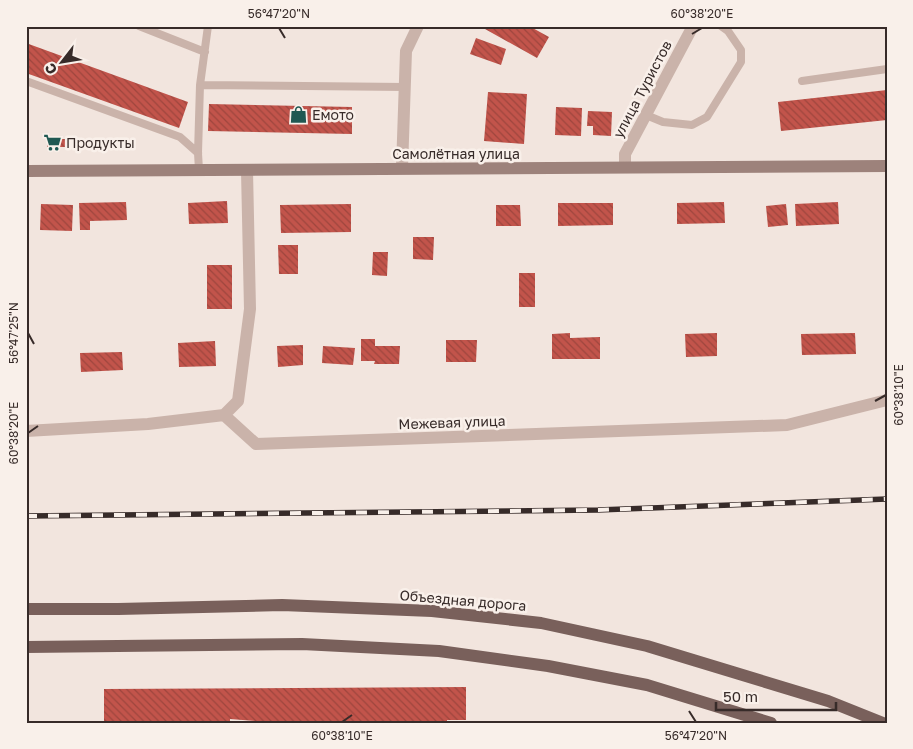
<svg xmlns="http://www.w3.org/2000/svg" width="913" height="749" font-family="'Golos Text',sans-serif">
  <defs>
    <pattern id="building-back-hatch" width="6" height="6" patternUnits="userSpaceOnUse" patternTransform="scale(1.25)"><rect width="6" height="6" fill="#c2544b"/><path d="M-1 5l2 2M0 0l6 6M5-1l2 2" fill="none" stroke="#9e463e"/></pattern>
  </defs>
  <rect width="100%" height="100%" fill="#f2e5de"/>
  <path fill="url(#building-back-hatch)" d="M487 26H529L549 37 537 58 485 29Z
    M476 38 506 49 501 65 470 54Z
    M26 43 188 102 179 128 26 73Z
    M887 90V120L781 131 778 102Z
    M488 92 527 94 524 144 484 141Z
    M209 104 352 107V134L208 131Z
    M556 107 582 108 581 136 555 135Z
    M588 111 612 112 611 136 593 135V126H587Z
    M47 139H67V147H47Z
    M227 201 228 223 189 224 188 203Z
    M126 202 127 220 90 221V230H80L79 203Z
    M724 202 725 223 677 224V203Z
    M838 202 839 224 796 226 795 204Z
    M558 203H613V225L558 226Z
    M41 204 73 205 72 231 40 230Z
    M351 204V232L281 233 280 205Z
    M786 204 788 225 768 227 766 206Z
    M496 205H520L521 226H496Z
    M413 237H434L433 260 413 259Z
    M278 245H298V274H279Z
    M373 252H388L387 276 372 275Z
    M207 265H232V309H207Z
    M519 273H535V307H519Z
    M570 333V338L600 337V359H552V334Z
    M717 333V356L686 357 685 334Z
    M855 333 856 354 802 355 801 334Z
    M361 339H375V346H400L399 364H374L375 361H361Z
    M446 340H477L476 362H446Z
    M215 341 216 366 179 367 178 343Z
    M303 345V365L278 367 277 346Z
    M323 346 355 348 353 365 322 363Z
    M122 352 123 370 81 372 80 353Z
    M466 687V720H447V723H255V721L230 719V723H104V689Z"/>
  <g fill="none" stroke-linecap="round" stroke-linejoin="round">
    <path stroke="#cab3aa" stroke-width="8" d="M139 26 205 52
      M26 81 180 137 198 153
      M802 81 887 69
      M200 85 405 87
      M646 115 663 122 692 125 707 117 741 62V50L728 31 721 26
      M199 170 198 153 200 85 208 26"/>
    <path stroke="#cab3aa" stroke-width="12" d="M625 167V154L693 26
      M402 168 406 51 418 26
      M224 415 238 401 250 309 247 171
      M26 431 148 424 224 415 256 444 787 425 887 400"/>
    <path stroke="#9d827b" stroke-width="12" d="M26 171 887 166"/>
    <path stroke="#79605b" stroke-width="12" d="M26 609H118L282 605 432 611 541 623 647 646 828 701 883 723
      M26 647 302 644 439 651 548 666 647 685 771 723"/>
    <defs>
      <path id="rail" d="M26 516 598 510 887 499"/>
    </defs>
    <use href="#rail" stroke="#372b29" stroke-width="5.5"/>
    <use href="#rail" stroke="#f9f0ea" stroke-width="4" stroke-dasharray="11" stroke-linecap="butt"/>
  </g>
  <path fill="none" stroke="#372b29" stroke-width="2" d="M279 28 285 38M692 34 702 28M28 333 34 344M875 401 886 395M28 433 38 426M689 711 696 722M342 722 352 715"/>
  <defs>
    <symbol id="shop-bare" viewBox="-9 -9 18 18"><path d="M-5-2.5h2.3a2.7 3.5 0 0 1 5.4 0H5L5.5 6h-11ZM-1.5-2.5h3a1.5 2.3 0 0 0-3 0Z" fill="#205852" stroke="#f9f0ea" stroke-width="2.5" paint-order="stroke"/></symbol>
    <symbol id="supermarket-bare" viewBox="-9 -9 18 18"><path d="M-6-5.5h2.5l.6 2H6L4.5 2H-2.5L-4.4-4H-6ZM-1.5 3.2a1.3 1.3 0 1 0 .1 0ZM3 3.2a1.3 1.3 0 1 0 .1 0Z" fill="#205852" stroke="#f9f0ea" stroke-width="2.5" paint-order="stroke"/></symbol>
  </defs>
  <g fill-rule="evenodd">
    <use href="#shop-bare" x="286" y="102" width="25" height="25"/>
    <use href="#supermarket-bare" x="40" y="130" width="25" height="25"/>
  </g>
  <g text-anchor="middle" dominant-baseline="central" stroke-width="5" stroke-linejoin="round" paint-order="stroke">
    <g font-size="14" fill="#372b29" stroke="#f9f0ea">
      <text transform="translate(642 89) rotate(-62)">улица Туристов</text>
      <text x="456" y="153">Самолётная улица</text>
      <text transform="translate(452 422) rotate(-2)">Межевая улица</text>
      <text transform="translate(463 600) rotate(5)">Объездная дорога</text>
    </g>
    <g font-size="14" fill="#372b29" stroke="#f9f0ea" text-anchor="start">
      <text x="312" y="114">Емото</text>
      <text x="66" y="142">Продукты</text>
    </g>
  </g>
  <rect width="913" height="749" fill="none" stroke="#f9f0ea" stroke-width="55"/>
  <g transform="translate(62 62) rotate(239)" stroke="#f9f0ea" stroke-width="4" paint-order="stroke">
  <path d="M0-4L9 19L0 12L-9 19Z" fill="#372b29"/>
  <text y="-8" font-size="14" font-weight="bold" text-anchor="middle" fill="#372b29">С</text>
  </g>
  <path d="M716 702v8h120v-8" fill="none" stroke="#372b29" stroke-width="2.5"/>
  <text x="723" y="702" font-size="15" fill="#372b29" stroke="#f9f0ea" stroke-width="4" paint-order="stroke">50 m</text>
  <rect x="28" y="28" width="858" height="694" fill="none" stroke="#372b29" stroke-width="2"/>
  <g font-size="12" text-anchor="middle" fill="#372b29">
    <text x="279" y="18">56°47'20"N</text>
    <text x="702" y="18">60°38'20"E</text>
    <text transform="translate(14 333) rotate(-90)" y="4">56°47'25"N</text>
    <text transform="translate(899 395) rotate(-90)" y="4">60°38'10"E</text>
    <text transform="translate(14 433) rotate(-90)" y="4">60°38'20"E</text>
    <text x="342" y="740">60°38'10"E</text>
    <text x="696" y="740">56°47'20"N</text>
  </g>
</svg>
